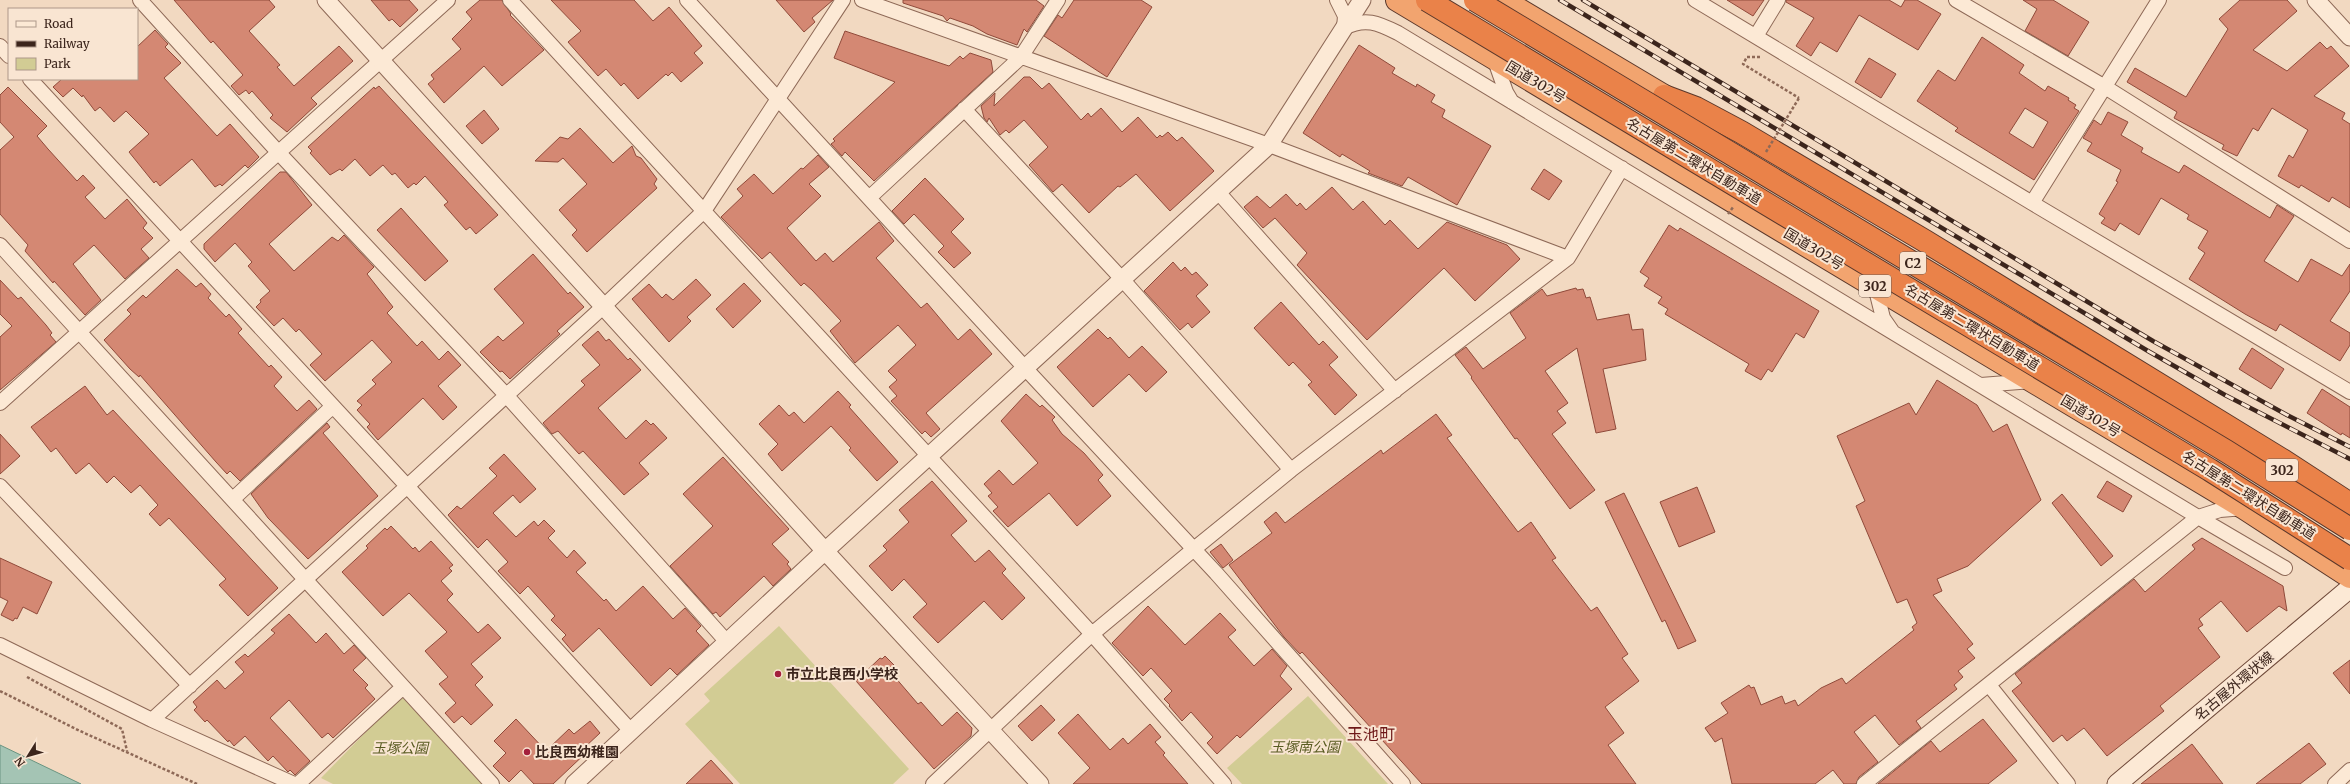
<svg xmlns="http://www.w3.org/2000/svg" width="2350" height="784" font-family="Merriweather,'Noto Sans JP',serif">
  <rect width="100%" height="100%" fill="#f2d9c1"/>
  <path fill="#d2cc94" d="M779 626 909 769 893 784H740L685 724 710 701 704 694Z
    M401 696 483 784H333L321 778Z
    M1308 696 1388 784H1242L1227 768Z"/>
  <path fill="#a4c4b4" stroke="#6a9481" d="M0 745 81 784H0Z"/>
  <path fill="#d48873" stroke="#904a3a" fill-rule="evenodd" d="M174 0H269L275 7 249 31 280 65 277 67 294 86 339 46 353 61 311 98 317 104 287 132 270 118 273 115 252 91 249 94 246 90 239 95 231 86 243 75 213 41 211 43Z
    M371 0H409L418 10 400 27 392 19 389 21Z
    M480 0H502L511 14 510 15 544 50 502 86 484 66 444 103 428 84 434 79 431 75 461 49 452 39 472 19 466 12Z
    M551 0H634L653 21 669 7 702 46 694 53 703 63 681 82 672 72 668 76 666 74 638 99 624 83 621 86 606 69 598 76 568 42 581 31Z
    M776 0H833L812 18 815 22 804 32Z
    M903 0H1036L1044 6 1027 32 1024 29 1017 45 987 34 973 26 950 18 947 21 943 16 903 3Z
    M1074 0H1141L1152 7 1107 77 1044 36 1058 15 1062 18Z
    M1727 0H1764L1753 16Z
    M1786 0H1889L1901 7 1905 0H1917L1941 14 1918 50 1859 15 1837 52 1820 42 1811 56 1796 46 1814 18 1786 2Z
    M2023 0H2053L2089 22 2068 56 2025 31 2037 9Z
    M2240 0H2287L2297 11 2253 50 2287 71 2320 42 2327 49 2331 46 2349 66 2314 96 2345 113 2342 119 2350 124V208L2332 197 2329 202 2301 185 2299 188 2278 176 2289 155 2293 158 2308 130 2272 108 2258 131 2253 128 2237 156 2222 149 2224 145 2174 118 2177 112 2127 82 2135 68 2186 97 2228 29 2219 19Z
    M155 30 168 44 165 47 181 63 164 78 217 136 230 124 259 157 248 168 245 165 222 186 220 184 215 187 192 159 160 186 156 181 154 183 129 152 149 134 126 111 114 122 100 107 95 111 83 95 82 97 73 88 63 97 53 87 62 79H137V47Z
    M845 31 949 66 960 56 963 59 970 53 991 60 993 72 874 181 845 152 842 156 831 144 835 141 833 139 895 82 834 58Z
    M1982 37 2024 65 2019 73 2045 91 2048 86 2069 98 2068 100 2076 105 2074 108 2079 111 2034 180 1955 131 1958 128 1917 101 1938 70 1955 81ZM2025 108 2048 122 2033 148 2009 133Z
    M1359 45 1395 68 1392 73 1416 87 1417 84 1435 95 1431 102 1445 110 1442 117 1491 146 1457 205 1408 177 1402 186 1368 173 1370 171 1342 154 1340 157 1303 133Z
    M1869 58 1896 74 1881 98 1855 82Z
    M1024 77H1030L1042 89 1049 83 1081 120 1088 113 1091 117 1101 108 1122 132 1138 117 1157 138 1160 135 1162 137 1168 132 1177 141 1182 137 1214 171 1170 211 1136 174 1120 187 1118 186 1089 213 1062 184 1053 192 1029 165 1048 147 1024 120 1009 133 1006 130 1000 135 989 118 987 122 984 118 981 106 995 93 994 106Z
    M379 86 498 215 476 234 470 227 466 230 444 205 448 202 425 176 416 185 414 183 408 188 395 173 392 175 383 165 370 176 355 159 342 171 340 169 330 175 310 153 312 151 308 147 374 87 375 89Z
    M8 87 47 126 37 136 48 149 77 181 83 175 95 188 85 197 105 219 127 199 147 223 143 228 153 238 141 249 149 258 125 279 94 245 73 264 101 300 85 315 54 281 53 283 25 251 28 245 0 214V150L14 137 0 122V95Z
    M484 110 499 129 482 144 466 126Z
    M2108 112 2128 122 2121 135 2143 148 2141 152 2179 173 2184 165 2270 218 2277 205 2294 216 2264 261 2298 282 2311 259 2342 276 2350 264V291L2330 321 2350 333V345L2340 361 2280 324 2276 331 2245 314 2189 279 2205 253 2198 248 2208 231 2187 219 2189 215 2161 198 2139 235 2120 223 2115 231 2101 223 2105 218 2099 214 2118 182 2116 181 2121 170 2087 151 2092 143 2083 138 2094 120 2101 125Z
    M580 128 613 163 632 146 636 156 641 158 657 179 654 184 657 188 587 252 572 235 577 230 559 210 587 184 563 158 558 162 535 161 560 137 568 139Z
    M818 155 829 167 809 184 821 196 787 228 816 261 825 253 833 262 879 222 894 241 876 258 921 308 927 303 958 340 970 329 992 354 926 413 940 429 931 437 925 431 922 434 891 401 897 396 889 387 897 380 888 371 916 345 898 325 855 363 830 331 841 321 812 290 804 283 801 286 770 252 762 259 721 217 743 196 737 189 754 174 773 194 801 168 803 169Z
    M1544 169 1562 181 1549 200 1531 189Z
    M280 172H286L312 205 269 244 294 271 332 237 338 241 344 235 374 267 367 274 393 307 387 313 417 346 422 341 439 360 448 351 461 365 438 386 457 407 443 420 423 398 378 440 367 427 370 424 357 410 362 405 357 401 376 384 372 380 392 362 372 340 325 381 310 365 322 354 299 329 296 332 283 318 274 326 256 307 261 302 260 300 270 291 248 266 252 262 235 243 215 262 204 249V244Z
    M925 178 964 219 951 232 971 253 954 268 938 252 944 246 914 214 904 224 892 211Z
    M1332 187 1353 210 1363 201 1385 225 1390 220 1418 249 1447 222 1507 245 1520 259 1475 301 1444 268 1367 340 1297 265 1307 253 1275 218 1263 228 1244 207 1257 196 1270 208 1286 194 1297 206 1300 203 1306 210Z
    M401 208 448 261 425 281 377 230Z
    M1669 225 1678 231 1680 228 1819 311 1804 338 1796 333 1772 372 1768 369 1761 380 1745 371 1749 364 1665 314 1668 309 1658 303 1662 297 1644 286 1649 278 1640 272Z
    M533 254 568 294 570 292 584 307 557 331 560 334 510 379 502 371 500 372 480 352 498 336 503 341 524 323 494 289Z
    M1173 262 1181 271 1185 267 1192 275 1196 272 1208 285 1196 296 1210 312 1192 328 1188 323 1180 330 1144 291Z
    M177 269 196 287 201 283 211 294 208 298 226 317 229 314 242 329 238 333 269 367 271 365 282 377 274 386 297 411 309 400 317 409 240 481 230 471 227 474 216 462 140 375 139 377 130 369 104 340 131 314 127 310 143 295 146 298Z
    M696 279 711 295 687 317 691 321 669 342 632 299 649 284 662 298 666 294 673 300Z
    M0 280 18 299 21 297 46 325 52 333 50 335 56 342 0 390V337L12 326 0 314Z
    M744 283 761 301 733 328 716 309Z
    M1576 288 1577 290 1583 289 1586 298 1590 297 1597 320 1629 314 1632 330 1643 329 1646 360 1603 369 1616 429 1596 433 1577 348 1545 371 1568 403 1557 411 1566 423 1552 434 1595 490 1570 509 1517 438 1515 439 1471 378 1472 377 1455 355 1466 347 1483 369 1526 338 1510 313 1542 289 1547 296Z
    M1281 302 1319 345 1323 341 1338 357 1329 365 1357 395 1335 415 1308 385 1312 382 1293 362 1289 366 1254 328Z
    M1098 329 1108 339 1110 337 1129 358 1142 346 1167 372 1146 392 1129 374 1093 407 1057 367Z
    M598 331 606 341 609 339 628 360 630 358 641 370 598 408 626 439 646 420 651 425 653 423 667 438 639 463 649 474 624 495 583 451 579 454 558 431 552 434 543 423 585 385 581 381 600 365 582 345Z
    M2252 348 2284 369 2271 389 2239 369Z
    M1937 380 1977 405 1993 432 2007 424 2041 500 1968 566 1937 579 1942 591 1933 595 1973 644 1967 649 1975 658 1958 671 1963 677 1954 685 1957 689 1916 721 1921 728 1899 745 1875 715 1854 732 1878 762 1859 777 1856 784H1844L1833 770 1815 784H1732L1722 738 1715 742 1705 728 1728 713 1721 703 1749 685 1751 688 1754 687 1761 705 1782 696 1785 704 1795 700 1798 706 1821 688 1842 678 1846 684 1914 630 1912 627 1917 623 1907 599 1897 603 1856 506 1865 501 1837 436 1909 403 1916 415Z
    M85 386 107 415 113 410 278 588 248 616 219 585 226 579 169 518 160 526 149 514 158 505 140 485 131 493 114 476 107 483 89 463 76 474 56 448 51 452 31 427Z
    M2322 389 2350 407V438L2342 433 2341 435 2307 413Z
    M838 391 851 405 849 407 898 462 877 481 849 450 851 448 831 426 782 471 768 454 778 444 759 424 779 405 789 416 794 412 804 423Z
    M1026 394 1040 407 1042 405 1055 417 1052 420 1062 434 1084 453 1103 475 1098 480 1111 496 1077 526 1049 493 1008 527 993 511 998 507 988 496 992 493 984 484 999 470 1013 485 1038 463 1001 421Z
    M1436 414 1452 435 1447 438 1518 532 1531 522 1556 558 1552 560 1591 611 1597 607 1628 654 1622 658 1639 681 1605 707 1624 733 1608 745 1636 784H1422L1302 652 1300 654 1284 637 1229 565 1272 533 1264 522 1276 512 1285 523 1381 450 1383 454Z
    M327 423 330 427 323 433 378 496 308 559 268 518 251 494Z
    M0 434 20 456 0 474Z
    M504 454 536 489 520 503 513 495 493 513 516 537 534 521 538 526 544 520 555 531 548 538 567 558 574 550 586 563 576 572 604 601 606 599 616 611 643 586 673 619 685 608 701 626 696 631 709 645 677 675 670 668 651 686 599 628 573 652 562 639 566 635 551 620 555 616 528 586 520 594 498 571 508 562 487 539 478 548 453 521 448 515 457 506 461 509 497 476 489 468Z
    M723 457 789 529 772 544 789 562 787 564 791 569 773 586 764 576 720 617 716 612 713 614 670 566 713 526 683 494Z
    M932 481 967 521 951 535 975 562 989 550 1006 569 1002 573 1025 598 1002 620 984 601 938 643 913 617 927 604 904 579 892 591 869 566 887 550 883 546 909 522 899 510Z
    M2107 481 2132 496 2123 512 2097 497Z
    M1697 487 1715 532 1679 547 1660 502Z
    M1624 493 1696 641 1678 649 1665 620 1662 622 1605 502Z
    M2062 494 2113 556 2101 566 2052 503Z
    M391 526 413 549 415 547 419 552 431 541 453 565 449 568 452 571 441 581 453 594 447 600 478 633 488 624 501 638 471 664 483 677 475 685 493 705 471 725 462 716 454 723 445 713 456 703 439 684 448 677 425 651 447 632 409 593 383 616 342 572 368 548 366 546 385 528 387 530Z
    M2202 538 2283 586 2287 611 2279 606 2247 632 2221 601 2199 619 2203 625 2198 628 2220 657 2160 706 2164 711 2107 756 2084 728 2067 741 2062 735 2053 742 2012 691 2022 683 2015 674 2134 579 2145 592 2195 549 2192 545Z
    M1221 544 1233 560 1223 568 1210 552Z
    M0 558 52 582 37 614 23 607 17 619 15 618 13 621 1 615 8 601 0 597Z
    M1148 606 1185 645 1220 613 1236 630 1228 637 1254 666 1272 649 1287 666 1280 676 1292 689 1240 738 1237 735 1217 754 1207 743 1213 737 1191 712 1182 721 1169 706 1170 705 1164 699 1172 691 1151 668 1143 676 1112 643Z
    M289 614 316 643 326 633 344 654 354 645 366 658 353 670 368 685 365 688 375 699 333 738 328 733 322 738 289 700 270 718 310 761 295 775 290 770 288 772 273 756 268 761 245 736 234 746 229 740 228 742 207 720 205 722 194 710 197 707 193 702 217 680 225 689 244 672 235 662 245 654 248 657 275 633 271 630Z
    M885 656 894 665 892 667 897 674 894 676 918 704 921 702 942 726 957 712 972 728 971 736 934 769 856 681 880 658 882 659Z
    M2350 660V694L2333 673Z
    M1041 705 1055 720 1032 741 1018 726Z
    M1078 714 1110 750 1123 738 1128 744 1150 724 1161 737 1155 742 1165 753 1163 755 1188 784H1073L1090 768 1058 733Z
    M516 719 546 751 569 729 574 734 590 721 600 733 585 747 589 750 553 784H534L521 770 509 782 493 766 506 753 494 741Z
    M1983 719 2017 761 1988 784H1878L1931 741 1940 752Z
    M2309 743 2326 764 2300 784H2256Z
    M2192 744 2223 784H2141Z
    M711 760 733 784H686Z"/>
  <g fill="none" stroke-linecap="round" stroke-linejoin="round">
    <defs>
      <path id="minor" d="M140 0 278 152 506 395 727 642
        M510 0 1092 634 1224 784
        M687 0 1025 368 1216 573 1403 784
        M862 0 1269 145 1568 258
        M1337 0 1345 16 1344 28C1365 17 1378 23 1398 33L2198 517 2220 510 2244 508
        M1695 0 2032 203 2350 392
        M1956 0 2105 87 2350 241
        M1756 36 1778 0
        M0 46 9 56
        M1494 58 1506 92 1512 102
        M30 79 407 486 631 731
        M964 109 1122 279 1291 470
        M1218 192 1395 391
        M869 198 1021 57 1058 0
        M2032 203 2159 0
        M0 245 492 784
        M1875 286 1883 318 1892 331
        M1981 385 2032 381
        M0 403 448 0
        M0 486 190 686
        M233 499 333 406
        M0 645 152 720 294 784
        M1989 685 2068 784
        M152 720 604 306 704 211 843 0
        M298 784 403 687
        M933 784 1092 634 1194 549 1291 470 1568 258 1622 168
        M1864 784 2198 517 2285 568
        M2335 784 2350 770"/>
      <path id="tertiary" d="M326 0 825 551 1040 784
        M2316 0 2350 37
        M574 784 825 551 1269 145 1362 0"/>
      <path id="secondary" d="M2117 784 2350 588"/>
      <path id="trunk" d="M1397 0 2244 508 2350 577
        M1503 0 1681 106"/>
      <path id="motorway" d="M1664 96 1696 108 1741 132 1925 241 2284 461 2350 504"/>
    </defs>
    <use href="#minor" stroke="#8e6957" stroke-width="16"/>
    <use href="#tertiary" stroke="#8e6957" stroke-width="19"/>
    <use href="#secondary" stroke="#704a3a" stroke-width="21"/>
    <use href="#trunk" stroke="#5b382b" stroke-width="24"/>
    <use href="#motorway" stroke="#5b382b" stroke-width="24"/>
    <path stroke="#8e6957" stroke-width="2.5" stroke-dasharray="3 2" stroke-linecap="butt" d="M1760 57H1747L1743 64 1799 98
      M27 677 122 729 127 751
      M0 691 80 731 197 784"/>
    <use href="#minor" stroke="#fce9d5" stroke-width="14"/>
    <use href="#tertiary" stroke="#fce9d5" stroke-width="17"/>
    <use href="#secondary" stroke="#fce9d5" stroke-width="19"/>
    <use href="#trunk" stroke="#f2a46f" stroke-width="22"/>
    <use href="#motorway" stroke="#ea8249" stroke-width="22"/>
    <defs>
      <path id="rail" d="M1560 0 2148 351 2225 395 2350 459
        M1583 0 2153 341 2287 415 2350 447"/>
    </defs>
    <use href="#rail" stroke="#3c251c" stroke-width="4.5"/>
    <use href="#rail" stroke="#f9e5d2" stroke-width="3" stroke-dasharray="9" stroke-linecap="butt"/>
    <defs>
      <path id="motorway-bridge" d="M1427 0 2210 470 2350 559
        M1475 0 2226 451 2350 529"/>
    </defs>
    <use href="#motorway-bridge" stroke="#5b382b" stroke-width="24" stroke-linecap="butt"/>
    <path stroke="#8e6957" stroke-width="2.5" stroke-dasharray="3 2" stroke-linecap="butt" d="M1766 152 1799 98
      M1728 214 1734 206"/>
    <use href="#motorway-bridge" stroke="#ea8249" stroke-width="22"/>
  </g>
  <g fill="#a3203c" stroke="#f9e5d2" stroke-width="1.5">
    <circle cx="778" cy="674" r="4"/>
    <circle cx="527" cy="752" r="4"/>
  </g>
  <g text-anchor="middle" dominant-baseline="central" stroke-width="4" stroke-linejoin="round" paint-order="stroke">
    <g fill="#f9e5d2" stroke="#755f53" stroke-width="1">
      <rect x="1900" y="252" width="26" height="22" rx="3"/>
      <rect x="1859" y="275" width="32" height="22" rx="3"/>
      <rect x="2266" y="459" width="32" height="22" rx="3"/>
    </g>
    <g font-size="13" font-weight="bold" fill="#3c251c">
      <text x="1913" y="263">C2</text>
      <text x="1875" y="286">302</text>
      <text x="2282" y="470">302</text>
    </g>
    <g font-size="14" fill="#3c251c" stroke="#f9e5d2">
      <text transform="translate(1536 82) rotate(31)">国道302号</text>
      <text transform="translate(1694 161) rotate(31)">名古屋第二環状自動車道</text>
      <text transform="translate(1814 249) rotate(31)">国道302号</text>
      <text transform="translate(1972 327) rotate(31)">名古屋第二環状自動車道</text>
      <text transform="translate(2091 416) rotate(31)">国道302号</text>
      <text transform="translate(2249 495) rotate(32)">名古屋第二環状自動車道</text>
      <text transform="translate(2234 686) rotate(-40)">名古屋外環状線</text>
    </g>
    <g font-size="14" font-weight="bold" fill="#3c251c" stroke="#f9e5d2" text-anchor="start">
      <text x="786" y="674">市立比良西小学校</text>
      <text x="535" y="752">比良西幼稚園</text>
    </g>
    <g font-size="14" font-style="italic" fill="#585b21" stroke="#f9e5d2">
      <text x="1305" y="747">玉塚南公園</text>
      <text x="400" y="748">玉塚公園</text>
    </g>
    <g font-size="16" fill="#6d1717" stroke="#f9e5d2">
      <text x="1371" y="734">玉池町</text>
    </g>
  </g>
  <rect x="8" y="8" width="130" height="72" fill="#f9e5d2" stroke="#ad9889"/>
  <rect x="16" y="21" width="20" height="6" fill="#fce9d5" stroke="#ad9889"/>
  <text x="44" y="28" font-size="12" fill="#3c251c">Road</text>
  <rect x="16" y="41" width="20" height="6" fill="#3c251c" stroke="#ad9889"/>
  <text x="44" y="48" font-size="12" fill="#3c251c">Railway</text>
  <rect x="16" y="58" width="20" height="12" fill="#d2cc94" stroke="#ad9889"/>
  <text x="44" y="68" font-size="12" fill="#3c251c">Park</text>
  <g transform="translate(28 756) rotate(233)" stroke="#f9e5d2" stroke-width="3" paint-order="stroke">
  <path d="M0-3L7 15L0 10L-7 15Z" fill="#3c251c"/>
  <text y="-6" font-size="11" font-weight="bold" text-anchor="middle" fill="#3c251c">N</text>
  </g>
</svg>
